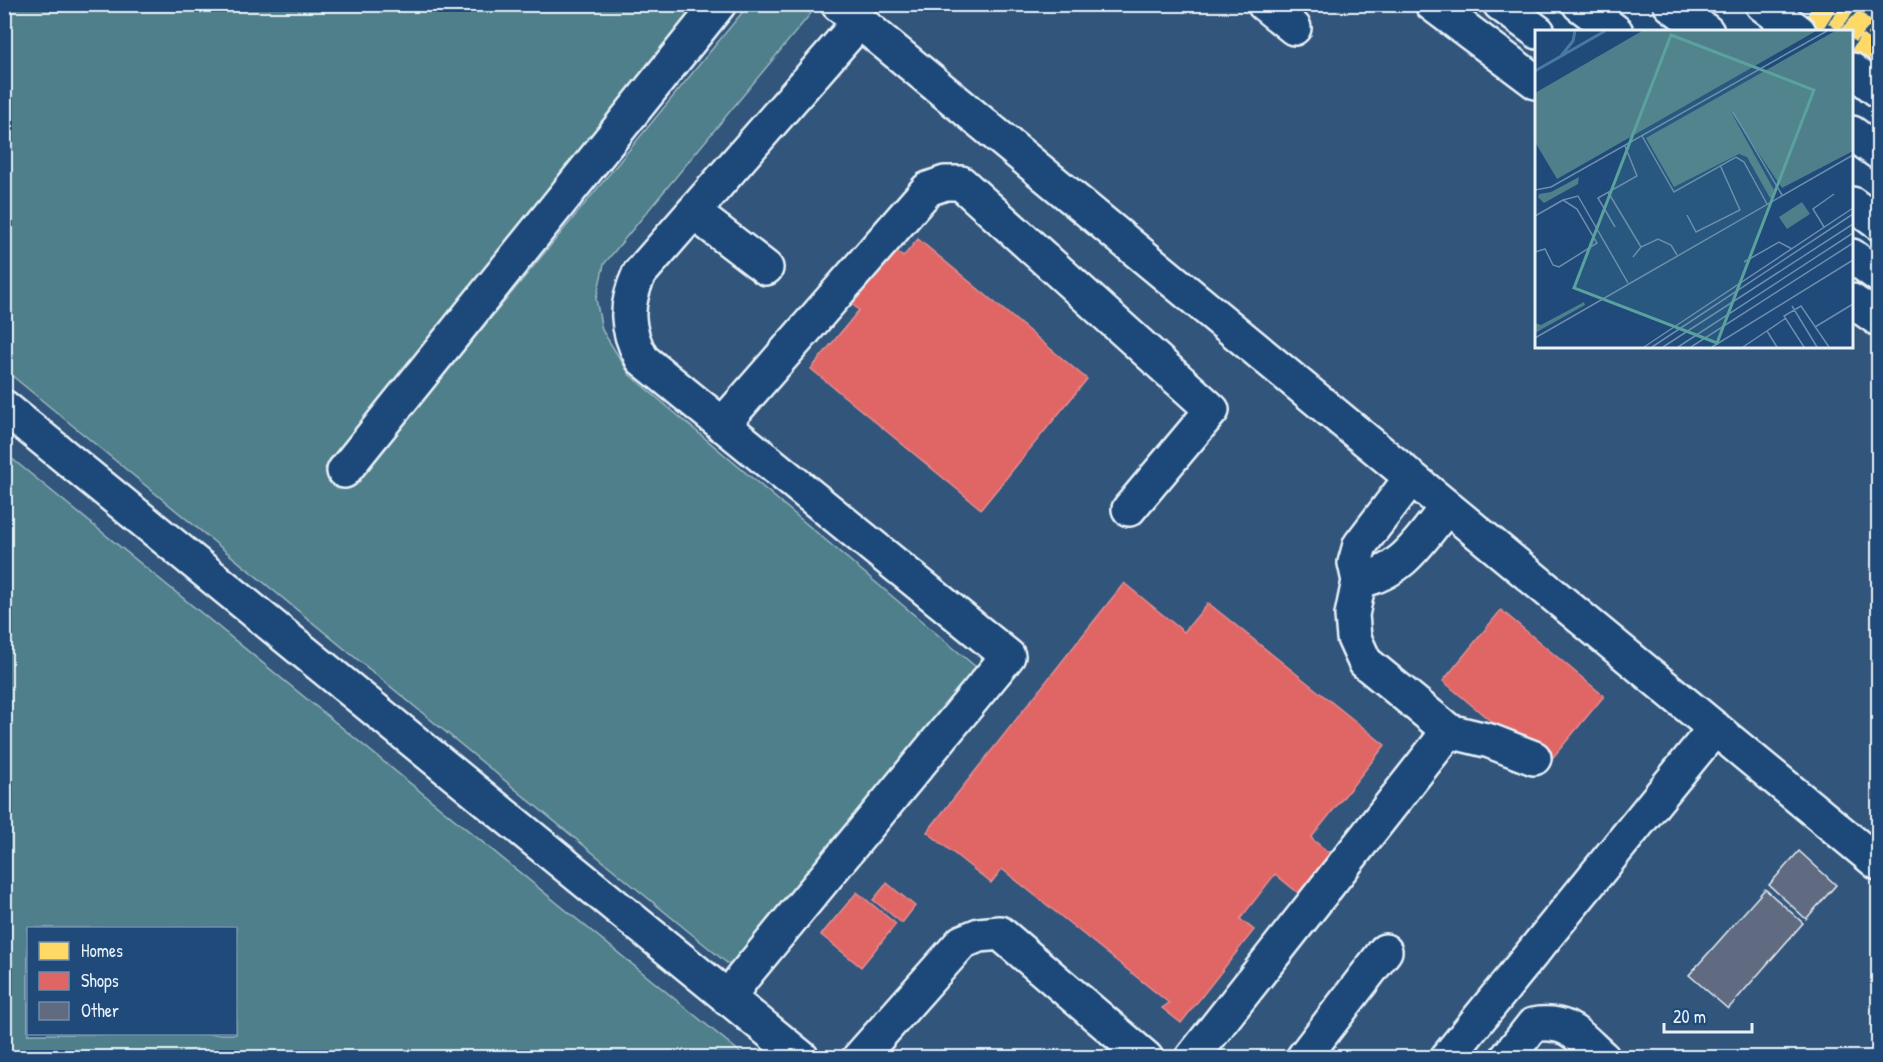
<svg xmlns="http://www.w3.org/2000/svg" width="1883" height="1062" font-family="'Patrick Hand',sans-serif">
  <rect width="100%" height="100%" fill="#1f4a7a"/>
  <filter id="ink" filterUnits="userSpaceOnUse"><feTurbulence type="fractalNoise" baseFrequency=".0167" numOctaves="2"/><feDisplacementMap in="SourceGraphic" scale="12" xChannelSelector="R" yChannelSelector="G"/><feConvolveMatrix kernelMatrix="1 2 1 2 8 2 1 2 1" color-interpolation-filters="sRGB"/></filter>
  <g filter="url(#ink)">
    <path fill="#32547c" fill-rule="evenodd" d="M5 5H1478L1536 47V346H1852V274L1878 293V1057L5 1058ZM28 928H236V1034H28Z"/>
    <path fill="#4f7f8a" stroke="#9cb8c1" stroke-width="1.5" fill-rule="evenodd" d="M4 5H702L325 468 352 487 745 9C765 1 794 0 812 12L604 264 596 299 602 330 630 375 976 667 733 968 5 370Z
      M5 453 746 1057H5ZM28 928H236V1034H28Z"/>
    <path fill="#ffd966" stroke="#f8e092" stroke-width="1.5" d="M1815 4H1838L1820 32 1803 22Z
      M1843 4H1849L1855 9 1839 30 1829 23Z
      M1872 4H1878V19L1868 10Z
      M1859 11 1872 23 1855 41 1852 38V32L1842 29Z
      M1875 26 1878 29V43L1868 35Z
      M1862 35 1878 47 1864 66 1852 56V50Z"/>
    <path fill="#e06666" stroke="#e29092" stroke-width="1.5" d="M918 239 1087 379 981 509 811 369 859 310 848 301 893 248 903 257Z
      M1124 583 1184 632 1208 603 1385 745 1311 838 1334 857 1303 897 1275 874 1240 919 1254 930 1181 1023 1162 1008 1169 1003 1002 869 991 883 927 832Z
      M1501 610 1604 696 1545 767 1443 681Z
      M887 883 915 906 902 923 873 900Z
      M857 892 896 924 861 967 821 935Z"/>
    <path fill="#606b80" stroke="#e8f1f8" stroke-width="1.5" d="M1799 851 1836 885 1806 919 1769 885Z
      M1765 889 1803 923 1728 1009 1689 975Z"/>
    <g fill="none" stroke-linecap="round" stroke-linejoin="round">
      <defs>
        <path id="minor" d="M838 4 1878 863
          M1264 4 1294 28
          M1432 4 1536 82
          M693 212 766 268
          M1852 301 1878 319
          M4 407 802 1058
          M722 425 928 189 945 183H961L1212 410 1129 509
          M344 471 719 4
          M1411 478 1360 545 1355 563 1359 581 1352 615 1354 638 1365 662 1449 731 1490 741 1534 758
          M1359 581C1403 572 1420 540 1447 507
          M728 999 743 977 1008 656 642 359C625 328 625 305 639 274L860 21
          M859 1058 962 942 979 935 1000 933 1146 1058
          M1192 1058 1449 731
          M1303 1058 1385 951
          M1447 1058 1715 728
          M1507 1058 1533 1025C1568 1019 1578 1036 1603 1058"/>
        <path id="major" d="M1500 4 1538 32
          M1762 4 1799 32
          M1852 70 1878 90
          M1852 256 1878 275"/>
        <path id="highway" d="M1579 4 1616 32
          M1670 4 1707 32
          M1852 133 1878 152
          M1852 204 1878 223"/>
      </defs>
      <use href="#minor" stroke="#e8f1f8" stroke-width="38"/>
      <use href="#major" stroke="#e8f1f8" stroke-width="38"/>
      <use href="#highway" stroke="#e8f1f8" stroke-width="38"/>
      <use href="#minor" stroke="#1f4a7a" stroke-width="33"/>
      <use href="#major" stroke="#1f4a7a" stroke-width="33"/>
      <use href="#highway" stroke="#1f4a7a" stroke-width="33"/>
    </g>
  </g>
  <g transform="translate(1535 30)">
    <rect width="318" height="318" fill="#1f4a7a"/>
    <path d="M107 1H281L22 149 0 112V63ZM300 1H318V121L247 158 196 82 239 160 238 167 235 168 212 127 204 124 139 157 111 108ZM44 147 43 154 9 173 3 167 4 164 16 162ZM267 172 275 184 252 199 244 187ZM49 272 50 275 0 303V293L6 295Z" fill="#4f7f8a"/>
    <path fill="none" stroke="#4879a5" stroke-width="3" d="M26 26 38 11 40 1M0 41 70 1"/>
    <path fill="none" stroke="#6f8dac" stroke-width="1.5" d="M198 82 247 165M107 106 139 162 201 127 209 132 232 174M0 160 16 157 292 1M73 162 106 217M28 170 43 166 93 253M152 185 161 202 205 180 185 135M0 186 28 170 42 179 62 213 24 237 18 235 10 219 0 222M80 197 63 168 102 146 90 116M289 197 278 179 299 164M98 227 106 217 123 209 136 215 142 225M209 232 244 212 257 219M257 276 282 317M280 297 318 274M232 301 242 317M0 308 318 125M109 317 318 178M117 317 318 184M128 317 318 194M143 317 318 203M156 317 318 213M177 317 318 230M208 317 251 288M269 317 249 286 266 276 294 317"/>
    <path fill="#5ba19e" fill-opacity="0.15" stroke="#5ba19e" stroke-width="3" d="M136 5 279 60 182 313 39 258Z"/>
    <rect width="318" height="318" fill="none" stroke="#e8f1f8" stroke-width="3"/>
  </g>
  <rect width="1883" height="1062" fill="none" stroke="#1f4a7a" stroke-width="24"/>
  <rect x="12" y="12" width="1859" height="1038" fill="none" stroke="#e8f1f8" stroke-width="2" filter="url(#ink)"/>
  <rect x="27" y="927" width="210" height="108" fill="#1f4a7a" stroke="#6f8dac" stroke-width="1.5"/>
  <rect x="39" y="942" width="30" height="18" fill="#ffd966" stroke="#6f8dac" stroke-width="1.5"/>
  <text x="81" y="957" font-size="18" fill="#e8f1f8">Homes</text>
  <rect x="39" y="972" width="30" height="18" fill="#e06666" stroke="#6f8dac" stroke-width="1.5"/>
  <text x="81" y="987" font-size="18" fill="#e8f1f8">Shops</text>
  <rect x="39" y="1002" width="30" height="18" fill="#606b80" stroke="#6f8dac" stroke-width="1.5"/>
  <text x="81" y="1017" font-size="18" fill="#e8f1f8">Other</text>
  <path d="M1664 1023v9h88v-9" fill="none" stroke="#e8f1f8" stroke-width="3"/>
  <text x="1673" y="1023" font-size="18" fill="#e8f1f8" stroke="#1f4a7a" stroke-width="4.5" paint-order="stroke">20 m</text>
</svg>
